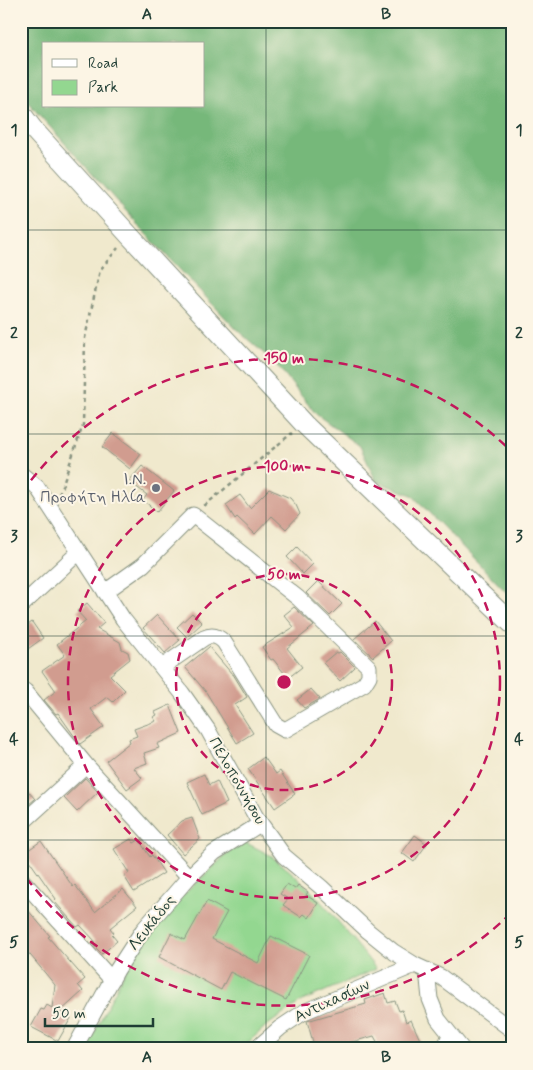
<svg xmlns="http://www.w3.org/2000/svg" width="533" height="1070" font-family="Mynerve,sans-serif">
  <rect width="100%" height="100%" fill="#fcf5e5"/>
  <filter id="ink" filterUnits="userSpaceOnUse"><feTurbulence type="fractalNoise" baseFrequency=".02" numOctaves="2"/><feDisplacementMap in="SourceGraphic" scale="10" xChannelSelector="R" yChannelSelector="G"/><feConvolveMatrix kernelMatrix="1 2 1 2 8 2 1 2 1" color-interpolation-filters="sRGB"/></filter>
  <filter id="wash" filterUnits="userSpaceOnUse"><feTurbulence type="fractalNoise" baseFrequency=".0096" numOctaves="4" result="noise"/><feDisplacementMap in="SourceGraphic" scale="20" xChannelSelector="R" yChannelSelector="G"/><feGaussianBlur stdDeviation="1.12" result="paint"/><feColorMatrix in="noise" values="0 0 0 0 0 0 0 0 0 0 0 0 0 0 0 0 0 1.4 0 .05"/><feComposite in="paint" operator="in"/></filter>
  <g filter="url(#wash)">
    <rect width="100%" height="100%" fill="#f0e9cd"/>
    <path fill="#93d790" stroke="#598a62" d="M244 842C254 847 266 852 275 859 315 889 345 930 376 969L302 1001 266 1026 241 1049H86L132 957 164 913 229 852Z"/>
    <path fill="#76b87a" stroke="#4a7a57" fill-rule="evenodd" d="M21 21H512V598L412 495 376 481 360 446 316 414 274 362 237 330 145 233 25 99 21 93ZM44 44H204V106H44Z"/>
    <g id="blocks">
      <path fill="#d19c8f" d="M113 433 141 454 130 469 102 447Z
        M142 466 174 491 157 512 143 500 147 495 129 481Z
        M269 489 290 498 296 505 300 514 286 529 272 516 255 534 237 517 235 519 226 505 240 495 250 508Z
        M297 547 313 564 303 574 287 557Z
        M318 581 342 604 330 616 306 593Z
        M87 603 104 623 97 629 120 642 122 649 128 652 130 659 110 675 125 690 113 702 107 697 91 709 104 727 80 744 58 713 56 714 44 700 56 691 42 671 65 655 57 644 86 621 77 611Z
        M294 607 314 626 287 648 302 667 288 678 273 659 271 660 262 647 294 627 284 615Z
        M192 613 202 623 187 637 177 627Z
        M157 615 180 640 165 653 143 628Z
        M375 621 391 641 373 657 354 639Z
        M32 622 43 638 21 654V630Z
        M209 647 232 674H233L247 697 235 705 253 733 237 743 206 692 185 667Z
        M336 652 338 653 340 652 355 667 340 681 323 663Z
        M311 689 320 699 304 708 297 700Z
        M170 705 181 733 157 744 159 748 144 753 147 763 134 768 142 778 127 789 106 761 130 742 129 739 137 736 134 729 156 721 153 717 157 715 155 712Z
        M264 757 276 774 280 771 295 794 275 808 248 769Z
        M204 774 209 785 217 781 227 803 202 815 187 782Z
        M85 778 98 792 77 812 64 798Z
        M21 783 35 799 21 811Z
        M192 818 200 839 183 854 167 835 182 821Z
        M415 835 427 844 414 862 402 853Z
        M131 839 134 843 139 840 150 857 152 855 164 873 134 892 124 876 129 873 114 849Z
        M41 841 73 887 75 885 95 912 123 889 137 906 110 928 114 933 112 935 117 941 102 954 92 944 95 941 80 925 77 927 54 901 56 899 24 853Z
        M287 884 295 889 298 885 308 892 306 895 318 903 309 918 304 914 301 917 283 905 288 899 280 894Z
        M207 901 227 912 212 939 258 963 271 936 309 955 286 1000 230 972 221 990 159 957 171 933 185 940Z
        M21 902 50 936 48 937 85 979 78 985 83 991 60 1012 71 1018 58 1041 31 1027 41 1009 44 1010 47 1005 52 1008 55 985 21 944Z
        M385 993 388 1003 395 1001 399 1011 402 1010 406 1022 411 1020 422 1044 413 1049H381L374 1036 326 1049H315L307 1021 366 1004 365 1000Z"/>
    </g>
  </g>
  <g filter="url(#ink)">
    <use href="#blocks" fill-opacity="0" stroke="#889380" stroke-width="1"/>
    <g fill="none" stroke-linecap="round" stroke-linejoin="round">
      <defs>
        <path id="minor" d="M21 474 37 487 123 619 182 693 208 730 256 817 284 856 321 887 368 931 394 952 415 965 441 977 512 1030
          M105 592 143 565 193 515 298 598 369 667V676L364 684 285 730 276 725 224 642C218 636 212 634 204 638L162 667
          M21 606 79 552
          M25 691 86 765 189 877
          M21 824 86 765
          M21 879 112 980
          M427 970 430 999 438 1019 462 1049
          M74 1049 117 970 143 930 189 877 214 853 260 824
          M256 1049 280 1028 304 1012 415 965
          M444 1049 450 1035"/>
        <path id="tertiary" d="M21 113 33 129 129 235 304 424 512 624"/>
      </defs>
      <use href="#minor" stroke="#889380" stroke-width="17"/>
      <use href="#tertiary" stroke="#889380" stroke-width="21"/>
      <path stroke="#889380" stroke-width="2.5" stroke-dasharray="4 4" stroke-linecap="butt" d="M59 495 83 425 85 338 100 270 118 248
        M204 506 292 433
        M507 640 512 644"/>
      <use href="#minor" stroke="#fff" stroke-width="15"/>
      <use href="#tertiary" stroke="#fff" stroke-width="19"/>
    </g>
  </g>
  <path fill="none" stroke="#1f3d34" stroke-width="1" stroke-opacity="0.55" d="M266 21V1049M21 230H512M21 434H512M21 636H512M21 840H512"/>
  <g fill="none" stroke="#c2185b" stroke-width="2.5" stroke-dasharray="9 6">
    <circle cx="284" cy="682" r="108"/>
    <circle cx="284" cy="682" r="216"/>
    <path d="M511 913A324 324 0 0 1 22 872M22 492A324 324 0 0 1 511 451"/>
  </g>
  <circle fill="#6b7280" stroke="#fcf5e5" stroke-width="2" cx="156" cy="488" r="5"/>
  <g text-anchor="middle" dominant-baseline="central" stroke-width="4" stroke-linejoin="round" paint-order="stroke">
    <g font-size="16" fill="#5b616d" stroke="#fcf5e5" text-anchor="end">
      <text x="146" y="479">Ι.Ν.<tspan x="146" dy="18">Προφήτη Ηλία</tspan></text>
    </g>
    <g font-size="16" fill="#1f3d34" stroke="#fcf5e5">
      <text transform="translate(237 781) rotate(60)">Πελοποννήσου</text>
      <text transform="translate(152 923) rotate(-52)">Λευκάδος</text>
      <text transform="translate(332 1001) rotate(-25)">Αντιχασίων</text>
    </g>
  </g>
  <circle cx="284" cy="682" r="8" fill="#c2185b" stroke="#fcf5e5" stroke-width="2.5"/>
  <g font-size="15" text-anchor="middle" font-weight="bold" fill="#c2185b" stroke="#fcf5e5" stroke-width="4" stroke-linejoin="round" paint-order="stroke">
    <text x="284" y="363">150 m</text>
    <text x="284" y="471">100 m</text>
    <text x="284" y="579">50 m</text>
  </g>
  <rect width="533" height="1070" fill="none" stroke="#fcf5e5" stroke-width="55"/>
  <rect x="42" y="42" width="162" height="65" fill="#fcf5e5" stroke="#a4ab9e"/>
  <rect x="52" y="59" width="25" height="8" fill="#ffffff" stroke="#a4ab9e"/>
  <text x="88" y="68" font-size="15" fill="#1f3d34">Road</text>
  <rect x="52" y="80" width="25" height="15" fill="#93d790" stroke="#a4ab9e"/>
  <text x="88" y="92" font-size="15" fill="#1f3d34">Park</text>
  <path d="M45 1018v8h108v-8" fill="none" stroke="#1f3d34" stroke-width="2.5"/>
  <text x="52" y="1018" font-size="15" fill="#1f3d34" stroke="#fcf5e5" stroke-width="4" paint-order="stroke">50 m</text>
  <rect x="28" y="28" width="478" height="1014" fill="none" stroke="#1f3d34" stroke-width="2"/>
  <g font-size="16" text-anchor="middle" font-weight="bold" fill="#1f3d34">
    <text x="147" y="19">A</text>
    <text x="386" y="19">B</text>
    <text x="14" y="135">1</text>
    <text x="519" y="135">1</text>
    <text x="14" y="338">2</text>
    <text x="519" y="338">2</text>
    <text x="14" y="541">3</text>
    <text x="519" y="541">3</text>
    <text x="14" y="744">4</text>
    <text x="519" y="744">4</text>
    <text x="14" y="947">5</text>
    <text x="519" y="947">5</text>
    <text x="147" y="1062">A</text>
    <text x="386" y="1062">B</text>
  </g>
</svg>
